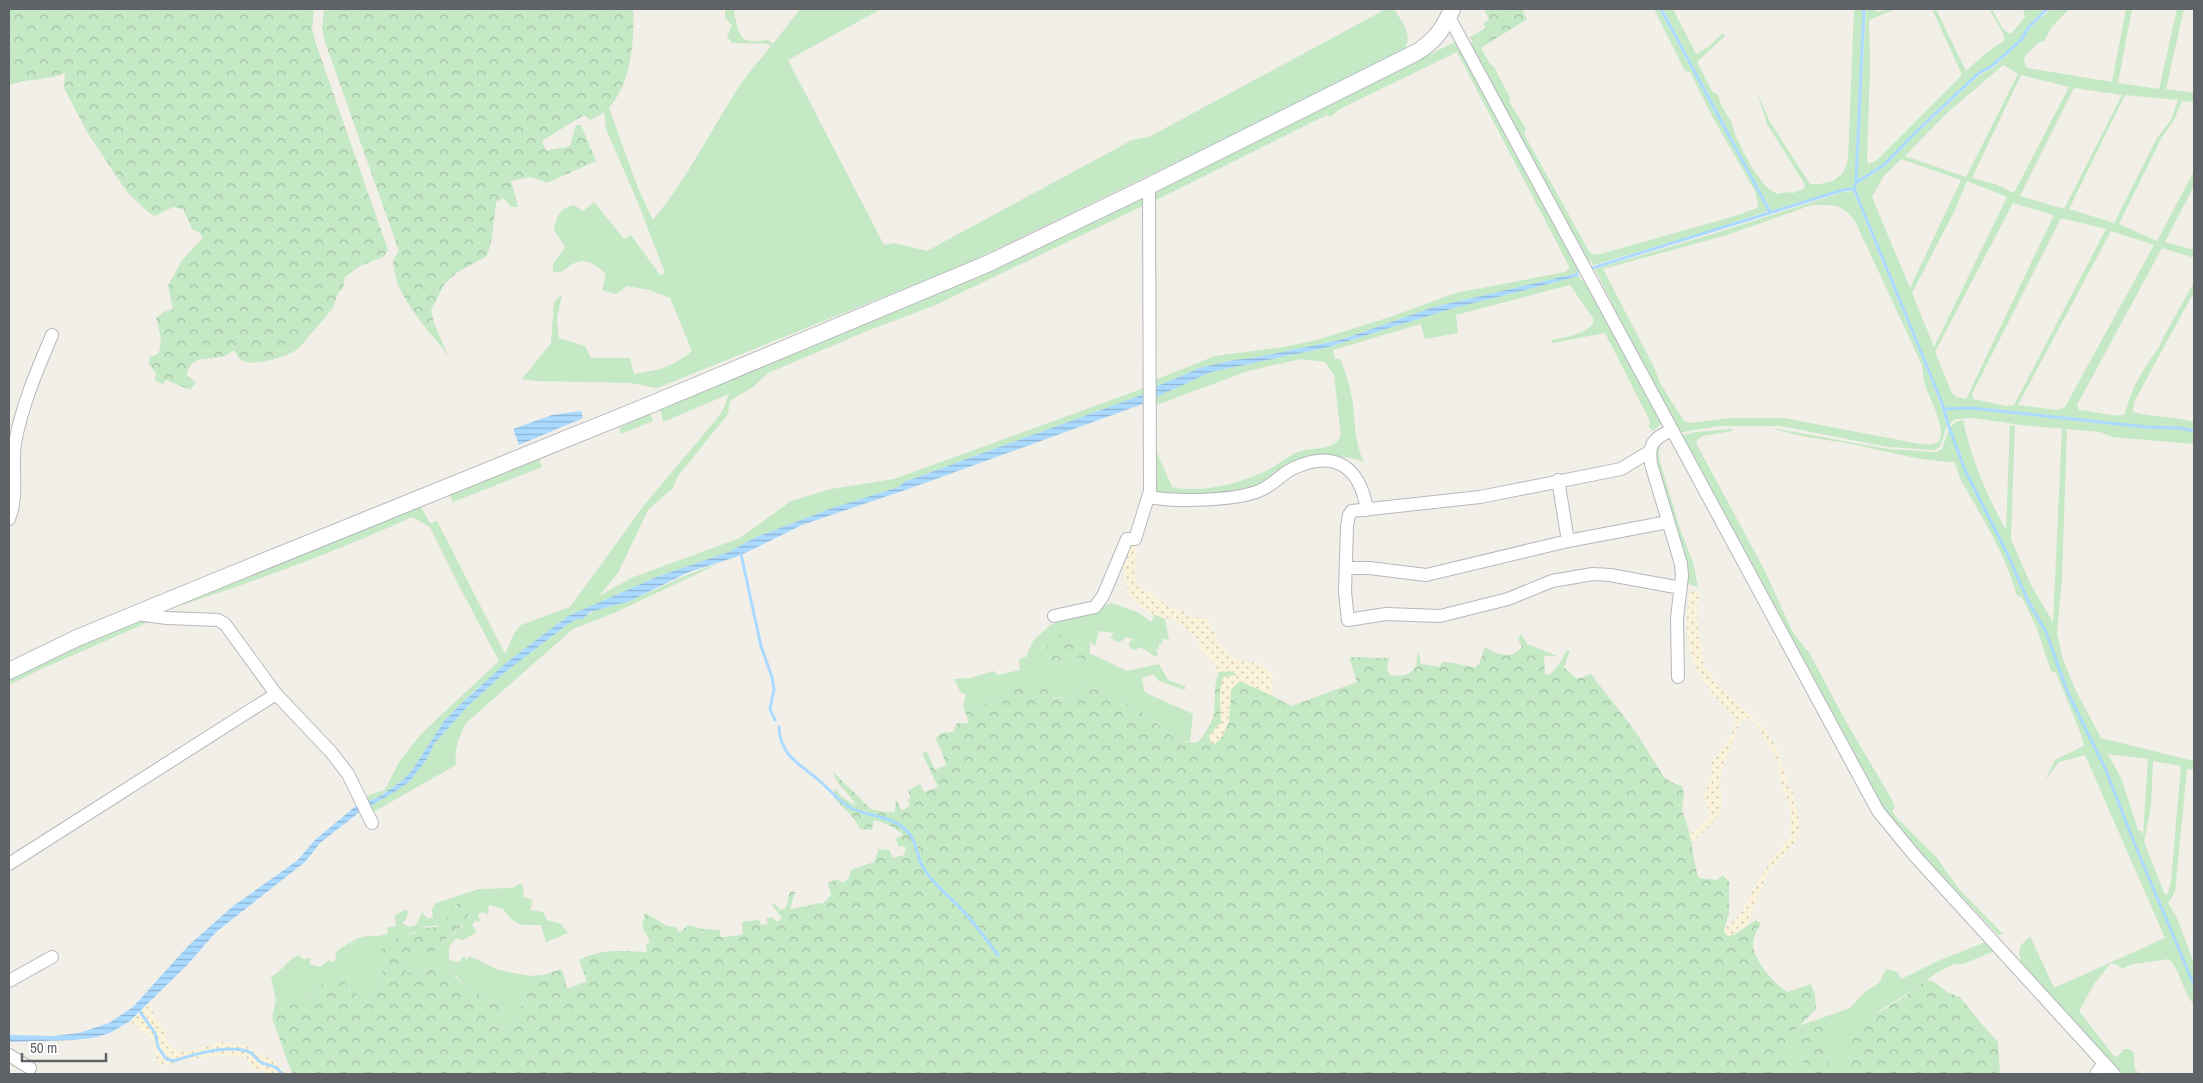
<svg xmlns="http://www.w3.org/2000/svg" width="2203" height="1083" font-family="'Archivo Narrow',sans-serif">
  <defs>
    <pattern id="forest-crowns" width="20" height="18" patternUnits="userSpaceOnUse" patternTransform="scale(1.25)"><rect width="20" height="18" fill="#c5e8c5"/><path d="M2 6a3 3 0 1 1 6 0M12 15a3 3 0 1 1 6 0" fill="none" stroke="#a3c0a4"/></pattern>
    <pattern id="sand-dots" width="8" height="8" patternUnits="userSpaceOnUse" patternTransform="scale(1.25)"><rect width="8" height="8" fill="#fbf3d9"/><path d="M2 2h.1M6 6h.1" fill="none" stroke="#cec8b4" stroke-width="1.8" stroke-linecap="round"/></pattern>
    <pattern id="water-rules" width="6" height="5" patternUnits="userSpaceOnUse" patternTransform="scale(1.25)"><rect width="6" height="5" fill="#aadaff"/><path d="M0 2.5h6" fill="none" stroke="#8eb4d2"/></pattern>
  </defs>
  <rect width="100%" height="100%" fill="#f1efe8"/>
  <path fill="#c5e8c5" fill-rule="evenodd" d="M725 9H734C734 16 736 18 737 25 741 44 750 42 768 40L773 44 800 9H881L788 60 884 245 894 243 927 251 1132 140 1149 137 1386 9H1394C1404 25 1415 37 1401 54L963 265 657 388 631 383 537 381 522 379 551 343 554 302 562 294 557 319 559 338 585 346 591 358H630L634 374C660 370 671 368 692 351L670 298 649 290 627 286 616 294 602 290 606 274C588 258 581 256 561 272H553V264L565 247 554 230C557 215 559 209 574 205L583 211 594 202 624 239 631 235 660 275 665 273 638 203 606 129 604 112 609 108 638 188 653 220C687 179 711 130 740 85 749 72 761 59 771 46 764 41 741 45 731 42L727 37 732 25 725 18Z
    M1654 9H1659L1768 211 1702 233 1593 265 1591 261 1587 259 1470 43 1473 41 1478 49 1481 48 1490 64 1494 67 1510 98 1509 101 1526 129 1524 134 1590 253 1597 255 1735 216 1757 208 1758 204 1755 191 1713 118 1690 72 1685 71Z
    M1663 9H1673L1696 54 1707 48 1723 33 1725 36 1697 62 1712 91 1718 95 1722 107 1731 121 1736 137 1752 168 1766 187 1777 194 1788 192 1793 193 1805 188 1804 183 1767 124 1757 92 1770 122 1810 184H1820L1833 181 1843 173 1848 160 1854 9H1863L1860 116 1855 182 1853 188 1771 211Z
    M1866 9H1873L1878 12 1888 9H1896L1869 20 1870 67 1867 161 1869 164 1877 160 1962 75 1932 9H1936L1966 71 1987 52 2004 41V35L1989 9H1992L2003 29 2011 34 2025 17 2023 9H2046L2027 27 2020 40 1991 66 1978 73 1917 129 1884 164 1857 180Z
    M2051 9H2069L2051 28 2044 41 2038 43 2025 56 2024 61 2027 68 2112 82 2126 9H2132L2118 83 2159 89 2177 9H2184L2166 89 2194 93V102L2182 101 2173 122 2162 137 2119 224 2157 241 2194 171V186L2165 242 2194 250V258L2162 248 2077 405 2079 410C2094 411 2112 417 2125 415 2128 397 2139 376 2150 360 2155 353 2159 349 2162 340L2194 282V292L2134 402 2133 412C2155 418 2174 416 2194 422V430L2180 427 2146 426 1984 408H1945L1855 189 1857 184 1885 166 1919 131 1980 75 1993 68 2022 41 2029 29ZM2003 65 2018 74 1966 177 1905 156 1947 113ZM2021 75 2069 87 2014 193 1995 184 1972 178ZM2074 88 2122 95 2064 209 2020 196ZM2125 95 2178 100 2171 120 2157 138 2114 223 2069 209ZM1901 159 1961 180 1910 288 1872 197 1883 177ZM1967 181 2007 197 1934 347 1912 293 1954 212ZM2013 203 2054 215 1966 399 1956 397 1952 393 1935 352ZM2061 218 2106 229 2014 405 2007 406 1973 399 1972 394ZM2111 231 2154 245 2065 407 2057 410 2018 405Z
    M1459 40 1580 265 1578 272 1570 275 1434 307 1340 340 1253 358 1233 360 1200 368 1155 387V380L1215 356 1284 347 1317 340 1393 316 1456 293 1565 272 1570 268 1457 52 1340 109 1330 117 1327 115 1154 201V191Z
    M1853 191 1941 405 1947 426 1940 447 1935 450 1888 447 1781 426H1721L1676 433 1595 269 1703 237 1844 192ZM1812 205C1834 205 1841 203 1855 221L1922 365C1923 372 1923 379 1925 385 1929 397 1947 430 1939 441 1934 446 1927 444 1920 444L1784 418H1730L1690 423 1684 421 1660 383 1655 369 1603 269 1727 235Z
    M1141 197 1145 205 933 306 867 331 768 373 754 386 730 401 728 414 678 476 673 488 648 510 618 573 599 596 631 578 740 538 791 501 831 489 894 479 1147 387V393L904 482 899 487 832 508 754 538 729 552 659 576 568 616 473 692 445 720 412 770 403 780 379 797 367 801 366 796 385 790 399 762 421 734 499 661 457 582 430 527 412 517C331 554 245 585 160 612L419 504 430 523 437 521 505 654 514 634 521 625 570 607 645 504 714 422 723 410 729 394 663 422 660 408Z
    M1579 276 1582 281 1588 280 1662 419 1661 424 1653 431 1649 427 1650 421 1605 333 1552 343 1551 340C1567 337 1582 335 1593 324V318L1570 285 1456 315 1458 333 1425 339 1421 324 1333 350 1335 359H1340L1342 363C1345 373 1349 383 1351 393 1356 417 1353 440 1364 462L1356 459 1328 455 1308 459 1257 488 1220 494 1154 493 1155 448 1172 487C1203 494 1241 483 1268 470 1278 465 1287 456 1298 452 1313 446 1335 452 1341 435L1334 375 1325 362 1301 359 1248 371 1154 406V398L1211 372 1329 347 1447 310Z
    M1972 408 2146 428H2180L2194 431V444L2112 437 2100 432 2021 425 1974 418 1956 419 1949 424 1945 409Z
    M650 413 653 421 621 434 619 428Z
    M1963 420C1971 458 1987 496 2006 530L2010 425 2015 426 2011 539 2032 587 2053 622 2062 429 2067 430 2062 577 2057 633 2062 656 2074 687 2101 738 2194 761V770L2187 769 2175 892 2168 903 2177 918 2194 963V983L2133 840 2106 767 2069 693 2047 632 2029 601 2008 552 1966 470 1950 427 1957 421ZM2108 754 2148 759 2143 835 2141 831 2138 830 2122 780ZM2153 761 2181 766 2171 881 2168 893 2165 895 2144 842 2151 806Z
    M1773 428 1888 449 1936 452 1942 449 1949 429 1964 470 2006 553 2028 602 2045 632 2068 693 2105 768 2132 841 2194 987V1005C2183 992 2181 972 2169 959L2133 964 2122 969 2118 965 2111 963 2094 984 2079 1011 2113 1055 2118 1057 2124 1049H2129L2134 1053 2135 1069 2140 1074H2121L2021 962 2019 953 2021 945 2030 936 2054 988 2165 938 2085 755 2059 762 2045 780 2055 760 2084 746 2081 734 2056 673 2051 671 2037 629 2022 597 2017 596C2006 556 1984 520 1963 484 1959 478 1958 469 1954 462 1919 461 1886 451 1852 444 1825 439 1799 438 1773 428Z
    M1732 429V431L1702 436 1697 440 1696 443 1765 571 1792 631 1810 654 1845 720 1891 798 1895 807 1892 811 1896 817 1937 858 1958 888 2003 934 1998 935 1905 836 1883 807 1682 436 1696 432Z
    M1661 442 1659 452 1660 462 1680 529 1693 562 1698 587 1684 583 1655 460 1657 443Z
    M539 458 542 467 453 502 449 493Z
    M718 564 614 613 573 629 466 723C459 736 454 750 456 765L375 811 369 807 409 782 427 759 434 744 467 707 504 673 568 624 577 619H583C594 607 613 607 629 601 659 589 686 573 718 564Z
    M1112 603 1137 612 1152 622 1154 614 1165 619 1169 640 1162 639V644H1159V649H1155L1158 653 1156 657 1141 647 1135 650 1130 648 1129 643 1133 639 1125 637 1122 641 1117 642 1110 637 1114 633 1099 631 1095 646 1082 637 1058 663 1080 657 1089 662V653L1127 671 1159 664 1168 680 1185 686V690L1159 681 1153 674 1142 678 1144 690 1148 694 1193 714 1190 741H1178L1149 717 1112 694 1081 685 1072 697 1002 698 992 703 963 706 966 694 961 693 954 679 970 678 994 671 997 675 1020 670 1019 659 1026 657 1033 641 1050 625Z
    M143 620 151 621 39 670 9 685V679L75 648Z
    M522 883 524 897 533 900 530 910 543 912 547 920 561 924 568 933 546 942 541 925H521L511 919 503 909 489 905 488 914 482 912 478 915 480 922 475 921 472 925 477 932 463 940 456 938 449 947V960L459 962 464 956 467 960 469 956 499 970 530 976C525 996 521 1013 508 1030L492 1025 505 1009 465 986 456 976 435 964 420 974 406 973 405 962C432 954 443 943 464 925L449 916C436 930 435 923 421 928 412 932 414 934 403 935L389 966 382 972 374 999 366 1001 354 993 348 985 316 990C304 1006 285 1004 272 1018L276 1000 271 977C284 969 285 962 298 955L303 959 311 958 309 964 320 967 329 960 333 962 337 959 335 953C344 946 356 937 368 936 377 936 380 937 388 933L387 928 396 926 395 915 405 910 409 911 406 919 402 923 409 927 416 925 422 912 428 919 433 917 432 909 436 903 479 889 512 888Z
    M1988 941 1997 950 1963 964H1954L1935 974 1905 995 1879 1011 1848 1062V1074H1831L1830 1072 1824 1047 1826 1036 1801 1056 1809 1074H1778C1794 1062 1779 1056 1785 1041 1788 1034 1796 1032 1799 1026L1850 1008 1866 991 1879 983 1886 969 1897 972 1901 979 1940 960Z"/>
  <path fill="url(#forest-crowns)" d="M9 9H314L312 29 316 44 388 250 383 257 360 266 345 277 343 288 338 293 333 308 298 349C286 357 258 365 245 362 239 360 237 355 234 350 231 352 227 355 223 356 208 361 190 354 187 375L196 383 190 390 166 380 163 384 155 381 156 373 149 364 150 357 158 354C164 341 159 331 156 318L164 312 173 309 168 286 182 260 203 238 200 233 192 229 183 209 173 207 155 216 148 212 127 192 87 132 64 88 65 73C47 81 27 78 9 85Z
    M324 9H633C635 40 631 86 607 110 602 114 596 117 590 120L584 115 542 141 546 151 570 146 576 125H581L596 161 547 183 531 177 511 181 518 207H511L504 198 496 202 492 238 487 256 456 273 444 285 431 310 434 323 448 355C428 329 393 295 393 260L399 251 325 42 322 28Z
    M1484 9H1522L1527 19 1479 49 1470 37 1486 28 1483 24 1489 19Z
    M1064 634 1082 637 1090 643 1089 663 1080 657 1058 663 1047 661C1046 643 1047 640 1064 634Z
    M1521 634 1527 644 1557 656H1544L1545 674 1550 675 1562 660 1566 651H1570L1564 667 1577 679 1591 674 1635 731 1664 777 1671 782 1682 786 1684 794 1682 810 1689 831 1697 874 1699 878 1717 880 1723 875 1729 882V914L1724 929 1725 934 1734 935 1756 920 1761 923C1757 930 1753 937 1753 945 1754 961 1775 985 1788 992L1811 984 1815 995 1816 1009 1785 1041 1784 1051 1787 1064 1785 1069 1778 1074H294L291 1071 272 1018 280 1010 310 997 323 984 338 976C348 985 355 994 366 1001L374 999 382 972 388 966 382 949 391 941 403 935 413 934 420 928 436 927 449 916V908L459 903 470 907C468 932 438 938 430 959L419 958 405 962 406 972 420 974 435 964 443 966 465 986 505 1009 492 1025 508 1030C521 1013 525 996 530 976L543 975 562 969 567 989 587 981 579 960C604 948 620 951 647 952L646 945 650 942 642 926 645 913 667 926 676 927 679 933 688 925 703 929 720 930V937L736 936 743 934 742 922 759 920 761 925 768 924 766 919 771 917 777 922 782 918 772 905 775 904 780 910 786 908 790 891 795 892 790 909C802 908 813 903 824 903L831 895 828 883 837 879 843 883 849 878 851 870 874 862 879 849 889 850 893 858 904 855 906 847 898 846 896 838 903 835C894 827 886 823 874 820L872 830 860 829C855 816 843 809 834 798L835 788 841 796 856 806C849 791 839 789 833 772L871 809C880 810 887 814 895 812L896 799 902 811 910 806 908 800 911 798 908 791 920 784 924 792 938 787 922 753 927 752 935 770 946 765 941 749 935 739 941 733 953 732 957 723H969L963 706 992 703 1002 698 1003 690 1018 686 1049 688 1053 698 1072 697 1081 685 1112 694 1149 717 1178 741 1196 743C1201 740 1203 736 1206 731 1221 713 1210 692 1219 672L1230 671 1240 675 1228 676 1220 691 1221 724 1219 741 1229 722 1231 689 1240 681 1271 695 1291 706 1357 682 1349 657 1389 658 1387 669 1390 675C1400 677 1411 676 1416 665 1418 660 1415 658 1419 653L1421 664 1440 667 1442 662C1454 662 1464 666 1475 667L1479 664 1485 647C1498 655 1511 660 1522 647L1518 639Z
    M1927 980 1934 982 1947 992 1960 997 1980 1022 1998 1042 2000 1074H1848C1846 1031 1866 1020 1899 1000 1909 994 1917 986 1927 980Z
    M1826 1025 1834 1030 1826 1036 1824 1047 1831 1074H1809C1795 1045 1788 1033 1826 1025Z"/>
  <path fill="url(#sand-dots)" d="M1136 543 1135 577 1137 584 1168 606 1183 611 1188 617 1207 618 1219 643 1232 658 1246 662H1257L1273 675 1271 695 1240 681 1231 689C1228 707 1232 731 1215 744L1211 743 1209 736 1216 727 1221 723 1220 691 1223 677 1239 675 1230 671 1219 672 1210 658 1202 651 1196 638 1174 619C1161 620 1136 608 1130 595 1126 586 1125 573 1121 563L1129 545Z
    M1690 591 1701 593 1697 605V618L1704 666 1720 687 1766 730 1773 742 1780 756 1787 782 1794 795 1799 821V832L1795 842 1770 870 1758 895 1748 924 1728 937 1724 929C1745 913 1742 910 1754 888 1763 870 1777 852 1791 837L1790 805 1781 785 1778 761 1755 722 1747 717 1740 723 1724 764 1719 783 1722 795 1721 809 1716 819 1692 843 1690 835 1710 817 1704 795 1712 774V762L1730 738 1736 720C1729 710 1720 703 1713 694 1687 661 1683 631 1690 591Z
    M149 1000 154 1016 165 1032 167 1042 179 1052H188L219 1042 245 1045 261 1056 272 1058 286 1074H268L262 1070 257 1072 246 1057C225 1053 203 1057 183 1061 174 1062 169 1065 160 1065L156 1059 153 1040 130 1021Z"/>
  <path fill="url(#water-rules)" d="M1578 272 1579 276 1447 310 1329 347 1211 372 1154 398 1155 387 1200 368 1233 360 1253 358 1340 340 1434 307 1570 275Z
    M1147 393 1148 402 911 488 802 525 739 556 689 572 630 601 590 612 583 619H577L568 624 504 673 467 707 434 744 427 759 409 782 393 793 361 811 335 831 320 843 305 862 216 932 188 964 130 1021 110 1033 92 1038 74 1040 9 1042V1035L53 1036 79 1033 109 1023 133 1007 189 945 232 907 298 860 315 840 357 805 379 797 403 780 412 770 445 720 464 701 506 663 568 616 659 576 729 552 754 538 832 508 899 487 904 482Z
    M581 411 583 418 519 445 513 429 552 415Z"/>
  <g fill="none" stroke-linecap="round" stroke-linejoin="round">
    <path stroke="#aadaff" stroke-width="3" d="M1661 9 1770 212
      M1864 9 1856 182 1854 189 1942 403 1949 427 1965 470 2007 553 2028 601 2046 632 2068 693 2105 768 2133 840 2194 985
      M1857 182 1884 165 1918 130 1979 73 1992 66 2021 40 2028 28 2047 9
      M1589 269 1843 190 1854 189
      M1944 409 1972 408 2146 427 2180 428 2194 431
      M741 554 761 646 772 677 774 689 770 709 775 720
      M779 727C780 757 802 765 821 782 831 791 840 803 853 809 871 817 889 815 905 829 917 839 916 856 924 869 934 885 950 897 963 911 976 925 987 940 998 955
      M140 1012 155 1033 158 1047 166 1059 174 1061C196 1054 224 1045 247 1051 254 1053 256 1060 262 1063 271 1066 276 1065 282 1074"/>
    <defs>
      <path id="minor" d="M1449 17 1878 811 1915 856 2114 1074
        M1672 430C1654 438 1648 443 1651 464L1681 564 1682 576 1677 618 1678 677
        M1649 452 1621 469 1480 497 1352 511 1349 515 1347 526 1345 592 1348 620 1386 614 1440 616 1508 599 1552 581 1593 574 1610 575 1681 588
        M1558 480 1568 541
        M1149 497C1176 502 1233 501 1259 491 1272 486 1281 474 1294 468 1335 449 1360 467 1367 510
        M9 519C19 494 11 469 15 443 22 405 37 370 52 335
        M1346 568H1369L1426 575 1568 541 1668 522
        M137 614 167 618 218 620 225 624 276 694 331 752 348 774 372 823
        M1054 616 1095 607 1103 596 1127 539H1135L1150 491 1149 186
        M9 864 276 694
        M9 981 52 957
        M9 1055 30 1068
        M2096 1074 2104 1063"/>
      <path id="tertiary" d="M9 671 77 638 228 576 652 404 987 264 1149 186 1417 52C1435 41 1444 28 1452 9"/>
    </defs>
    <use href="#minor" stroke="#b5b8bc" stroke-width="14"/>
    <use href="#tertiary" stroke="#b5b8bc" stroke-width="18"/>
    <use href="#minor" stroke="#fff" stroke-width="12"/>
    <use href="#tertiary" stroke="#fff" stroke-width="16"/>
  </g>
  <rect width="2203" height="1083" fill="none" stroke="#5f6368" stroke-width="20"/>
  <path d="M22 1053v8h84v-8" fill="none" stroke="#5f6368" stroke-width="2.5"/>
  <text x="30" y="1053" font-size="15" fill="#5f6368" stroke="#ffffff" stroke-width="4" paint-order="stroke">50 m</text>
</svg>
